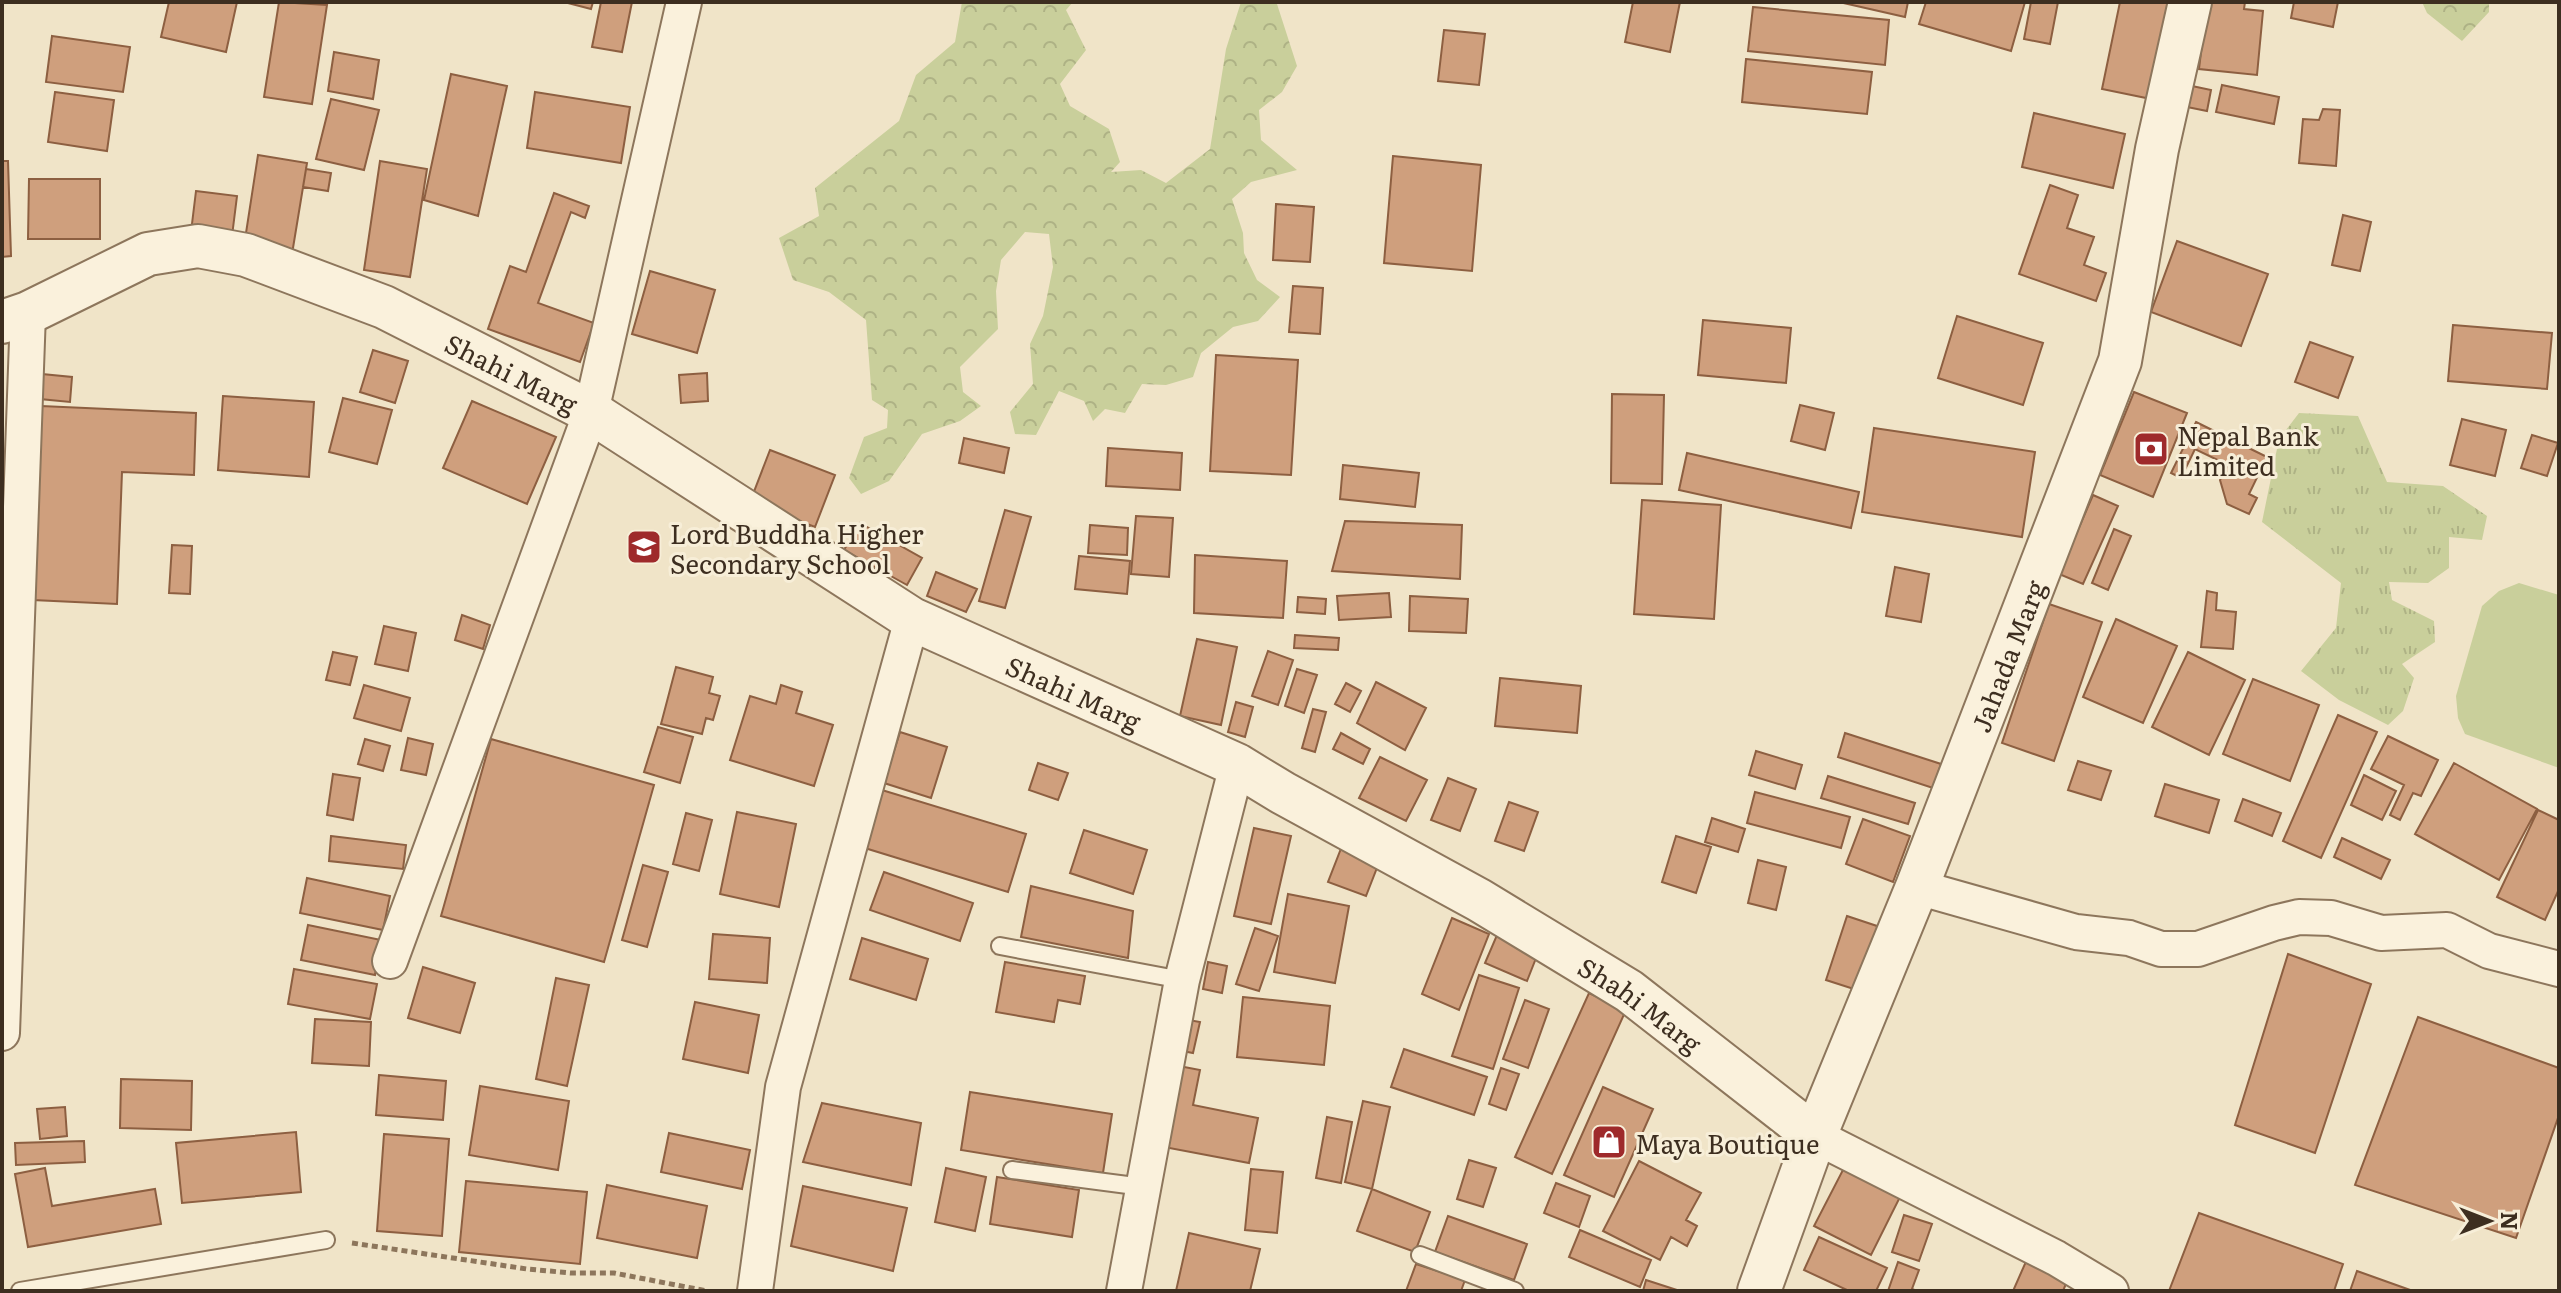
<svg xmlns="http://www.w3.org/2000/svg" width="2561" height="1293" font-family="Literata,serif">
  <defs>
    <pattern id="forest-crowns" width="20" height="18" patternUnits="userSpaceOnUse" patternTransform="scale(2)"><rect width="20" height="18" fill="#c9cf9b"/><path d="M2 6a3 3 0 1 1 6 0M12 15a3 3 0 1 1 6 0" fill="none" stroke="#aeb285"/></pattern>
    <pattern id="park-tufts" width="24" height="20" patternUnits="userSpaceOnUse" patternTransform="scale(2)"><rect width="24" height="20" fill="#c9cf9b"/><path d="M3 7l-1-3M5 7V3M7 7l1-3M15 17l-1-3M17 17v-4M19 17l1-3" fill="none" stroke="#aeb285"/></pattern>
  </defs>
  <rect width="100%" height="100%" fill="#f0e4c8"/>
  <path fill="#c9cf9b" d="M2519 583 2559 595V768L2465 734 2458 718 2456 696 2482 606 2499 591Z"/>
  <path fill="url(#forest-crowns)" d="M962 2H1073L1066 10 1086 50 1060 84 1070 106 1109 129 1120 162 1111 172 1141 170 1166 183 1210 149 1226 49 1241 2H1280L1277 4 1297 66 1282 92 1259 110 1261 140 1297 170 1251 182 1232 199 1243 233 1244 253 1257 280 1280 297 1258 321 1233 327 1201 353 1193 377 1166 385 1142 384 1125 413 1105 409 1093 421 1084 401 1059 391 1036 435 1015 434 1010 412 1033 384 1030 344 1043 316 1053 267 1049 234 1025 232 1001 260 996 291 998 329 960 367 963 392 981 406 960 421 922 434 889 481 861 494 849 478 864 437 887 428 888 410 872 400 866 320 829 292 793 280 779 238 819 216 815 188 899 121 916 75 955 42Z
    M2422 2H2489V12L2462 41 2427 13Z"/>
  <path fill="url(#park-tufts)" d="M2299 413 2358 416 2387 482 2443 486 2487 516 2482 540 2449 537V568L2428 583 2389 582 2392 600 2434 621 2435 642 2402 664 2414 678 2403 711 2388 725 2339 700 2301 671 2336 628 2341 583 2262 522 2279 439Z"/>
  <path fill="#cf9f7d" stroke="#8d5f41" stroke-width="2" d="M169 2H237L226 52 161 37Z
    M279 2 327 5 312 104 264 97Z
    M564 2H593L591 9Z
    M601 2H632L622 52 592 47Z
    M1633 2H1680L1670 52 1625 42Z
    M1839 2H1908L1905 17Z
    M1926 2H2025L2011 51 1919 24Z
    M2031 2H2058L2050 44 2024 39Z
    M2120 2H2171L2151 99 2102 89Z
    M2207 2H2245L2244 9 2263 11 2257 75 2199 69Z
    M2294 2H2338L2333 27 2291 18Z
    M1753 7 1889 20 1885 65 1748 51Z
    M1444 30 1485 34 1479 85 1438 81Z
    M52 36 130 47 123 92 46 82Z
    M334 52 379 60 373 99 328 91Z
    M1746 59 1872 72 1867 114 1742 102Z
    M451 74 507 86 478 216 424 200Z
    M2222 85 2279 97 2274 124 2216 112Z
    M2192 86 2211 90 2207 111 2187 107Z
    M55 92 114 100 107 151 48 142Z
    M535 92 630 107 621 163 527 148Z
    M331 99 379 110 364 170 316 159Z
    M2323 109 2340 110 2336 166 2299 163 2303 119 2319 120Z
    M2034 113 2125 134 2113 188 2022 167Z
    M258 155 307 163 292 254 244 246Z
    M1393 156 1481 165 1472 271 1384 263Z
    M2 161H8L11 256 2 257Z
    M380 161 427 169 410 277 364 270Z
    M306 169 331 173 328 191 303 187Z
    M29 179H100V239H28Z
    M2050 185 2078 195 2067 228 2094 237 2084 265 2106 273 2096 301 2019 274Z
    M196 191 237 196 232 236 191 232Z
    M554 193 589 206 585 218 571 212 538 303 594 323 580 362 488 329 510 266 526 272Z
    M1276 204 1314 207 1310 262 1273 260Z
    M2343 215 2371 222 2360 271 2332 265Z
    M2177 241 2268 274 2241 346 2151 312Z
    M650 271 715 290 697 353 632 334Z
    M1293 286 1323 288 1320 334 1289 332Z
    M1957 316 2043 343 2023 405 1938 378Z
    M1703 320 1791 328 1786 383 1698 375Z
    M2453 325 2552 333 2547 389 2448 381Z
    M2310 342 2353 357 2338 398 2295 382Z
    M373 350 408 361 395 403 360 392Z
    M1216 355 1298 360 1291 475 1210 471Z
    M707 373 708 401 681 403 679 375Z
    M42 374 72 377 70 402 40 399Z
    M2134 392 2187 413 2153 497 2100 475Z
    M1612 394 1664 395 1662 484 1611 483Z
    M223 396 314 402 309 477 218 470Z
    M343 398 392 410 377 464 329 452Z
    M472 401 556 437 527 504 443 468Z
    M1800 405 1834 413 1825 450 1791 441Z
    M41 406 196 413 194 475 122 472 117 604 33 600Z
    M2462 419 2506 430 2495 476 2450 465Z
    M2196 422 2267 457 2249 494 2257 498 2249 514 2227 504 2220 480 2228 465 2195 449 2181 478 2171 473Z
    M1874 428 2035 452 2022 537 1862 512Z
    M2532 435 2558 443 2547 476 2521 468Z
    M964 438 1009 448 1004 473 959 463Z
    M1108 448 1182 453 1180 490 1106 486Z
    M770 450 835 475 815 527 750 502Z
    M1687 453 1859 492 1851 528 1679 490Z
    M1343 465 1419 473 1415 507 1340 499Z
    M2093 495 2118 506 2083 584 2059 574Z
    M1642 500 1721 505 1714 619 1634 614Z
    M1005 510 1031 517 1005 608 979 601Z
    M1136 516 1173 518 1169 577 1131 574Z
    M1345 521 1462 525 1460 579 1332 571Z
    M860 523 922 558 907 585 844 550Z
    M1090 525 1128 528 1127 555 1088 553Z
    M2114 529 2131 536 2108 590 2092 583Z
    M172 545 192 546 190 594 169 593Z
    M1195 555 1287 561 1283 618 1194 613Z
    M1079 556 1130 561 1127 594 1075 589Z
    M1895 567 1929 574 1921 622 1886 616Z
    M936 572 977 589 966 612 927 596Z
    M2207 591 2217 593 2216 610 2236 612 2233 649 2201 647Z
    M1389 593 1391 617 1339 620 1337 596Z
    M1410 596 1468 599 1466 633 1409 631Z
    M1298 597 1326 599 1325 614 1297 612Z
    M2049 604 2102 622 2054 761 2002 743Z
    M462 615 490 625 483 649 455 640Z
    M2116 619 2177 646 2143 723 2083 697Z
    M384 626 416 633 408 671 375 664Z
    M1295 635 1339 638 1338 650 1294 648Z
    M1197 639 1237 647 1221 725 1180 716Z
    M1268 651 1293 660 1278 705 1252 696Z
    M333 652 357 657 350 685 326 680Z
    M2188 652 2245 680 2209 755 2152 727Z
    M676 667 713 677 709 693 720 696 713 720 706 718 702 734 661 724Z
    M1297 669 1317 675 1304 713 1285 706Z
    M1500 678 1581 686 1577 733 1495 726Z
    M2253 679 2319 705 2290 781 2223 754Z
    M1376 682 1426 708 1405 750 1357 723Z
    M1346 683 1361 691 1350 712 1335 704Z
    M364 685 410 698 401 731 354 718Z
    M781 685 802 692 796 713 833 725 814 786 730 760 750 696 776 704Z
    M1236 702 1253 707 1245 737 1228 732Z
    M1313 709 1326 712 1315 752 1302 748Z
    M2338 715 2377 732 2321 858 2283 841Z
    M658 727 693 737 680 783 644 772Z
    M900 732 947 747 931 798 884 783Z
    M1341 733 1370 749 1363 764 1333 749Z
    M1845 733 1941 764 1933 788 1838 757Z
    M2388 736 2438 760 2421 796 2413 793 2400 820 2390 815 2404 785 2371 769Z
    M408 738 433 744 426 775 401 770Z
    M365 739 390 746 383 771 358 764Z
    M491 739 654 785 604 962 441 916Z
    M1756 751 1802 765 1795 789 1749 775Z
    M1380 757 1427 780 1406 821 1359 798Z
    M2078 761 2111 771 2101 800 2068 790Z
    M1038 763 1068 773 1058 800 1029 790Z
    M2454 763 2537 809 2499 880 2415 834Z
    M333 774 360 778 353 820 327 815Z
    M2364 775 2396 791 2382 820 2351 805Z
    M1828 776 1915 803 1908 824 1821 798Z
    M1448 778 1476 789 1460 831 1431 820Z
    M2165 784 2219 800 2209 833 2155 816Z
    M872 787 1026 834 1008 892 855 845Z
    M1755 792 1850 817 1841 848 1747 823Z
    M2243 799 2281 813 2272 836 2235 821Z
    M1509 802 1538 812 1524 851 1495 841Z
    M2538 810 2559 820V889L2545 920 2497 897Z
    M737 812 796 824 779 907 720 894Z
    M686 813 712 820 699 871 673 864Z
    M1712 818 1745 829 1738 852 1705 842Z
    M1863 819 1910 836 1893 882 1846 864Z
    M1254 828 1291 836 1271 924 1234 916Z
    M1084 830 1147 850 1133 894 1070 873Z
    M331 836 406 845 403 869 329 861Z
    M1676 836 1711 847 1696 893 1662 882Z
    M2342 838 2390 860 2381 879 2334 857Z
    M1342 846 1380 860 1366 896 1328 882Z
    M1758 860 1786 867 1776 910 1748 903Z
    M643 865 668 872 647 947 622 940Z
    M884 872 973 903 960 941 870 910Z
    M307 878 390 896 383 930 300 913Z
    M1031 886 1133 911 1128 958 1021 937Z
    M1288 894 1349 906 1335 983 1274 972Z
    M1847 916 1880 927 1860 991 1826 980Z
    M1452 918 1489 934 1459 1010 1422 994Z
    M308 925 381 940 375 975 301 960Z
    M1255 928 1278 936 1259 991 1236 984Z
    M713 934 770 938 767 983 709 979Z
    M1497 935 1538 953 1527 981 1485 963Z
    M862 938 928 959 916 1000 850 979Z
    M2288 954 2371 984 2315 1153 2235 1125Z
    M1005 962 1085 976 1080 1004 1058 1000 1054 1022 996 1012Z
    M1208 962 1227 966 1222 993 1203 989Z
    M423 967 475 983 460 1033 408 1018Z
    M294 969 377 984 370 1019 288 1004Z
    M1479 975 1519 988 1493 1069 1452 1056Z
    M556 978 589 985 567 1086 536 1079Z
    M1589 993 1626 1010 1552 1174 1515 1157Z
    M1243 997 1330 1006 1324 1065 1237 1057Z
    M1525 1000 1549 1009 1528 1068 1503 1059Z
    M695 1002 759 1015 748 1073 683 1059Z
    M2418 1017 2559 1068V1115L2516 1238 2355 1185Z
    M315 1019 371 1022 369 1066 312 1063Z
    M1183 1019 1200 1022 1193 1053 1177 1050Z
    M1404 1049 1487 1077 1474 1115 1391 1087Z
    M1179 1066 1200 1070 1193 1105 1258 1118 1249 1163 1164 1147Z
    M1501 1068 1519 1074 1506 1110 1489 1104Z
    M379 1075 446 1081 443 1120 376 1115Z
    M121 1079 192 1081 191 1130 120 1128Z
    M480 1086 569 1101 558 1170 469 1155Z
    M1603 1087 1653 1109 1614 1197 1564 1175Z
    M970 1092 1112 1114 1103 1173 961 1150Z
    M1363 1101 1390 1107 1372 1189 1345 1182Z
    M822 1103 921 1123 911 1185 803 1162Z
    M65 1107 67 1136 40 1139 37 1109Z
    M1327 1117 1352 1122 1341 1183 1316 1178Z
    M296 1132 301 1192 182 1203 176 1143Z
    M669 1133 750 1150 742 1189 661 1172Z
    M384 1134 449 1139 442 1236 377 1231Z
    M84 1141 85 1162 16 1165 15 1143Z
    M1469 1160 1496 1168 1483 1207 1457 1199Z
    M1639 1161 1701 1193 1686 1220 1697 1226 1687 1246 1671 1237 1660 1260 1603 1231Z
    M1845 1166 1901 1195 1871 1255 1814 1226Z
    M45 1168 52 1206 155 1189 161 1224 28 1247 15 1174Z
    M946 1168 986 1177 975 1231 935 1222Z
    M1251 1169 1283 1172 1277 1233 1245 1230Z
    M997 1177 1079 1190 1072 1237 990 1224Z
    M466 1181 587 1192 580 1264 459 1252Z
    M1556 1183 1590 1196 1579 1227 1544 1213Z
    M607 1185 707 1206 697 1258 597 1238Z
    M803 1186 907 1208 893 1271 791 1246Z
    M1372 1189 1430 1212 1415 1252 1357 1231Z
    M2199 1213 2343 1264 2334 1291H2169Z
    M1904 1215 1932 1224 1919 1261 1892 1252Z
    M1448 1216 1527 1244 1514 1280 1435 1252Z
    M1580 1230 1651 1260 1640 1287 1569 1257Z
    M1189 1233 1260 1249 1250 1291H1176Z
    M1819 1237 1887 1268 1876 1291H1849L1804 1270Z
    M2028 1257 2070 1274 2063 1291H2013Z
    M1898 1262 1919 1270 1912 1289 1917 1291H1888Z
    M1416 1264 1465 1280 1461 1291H1406Z
    M2357 1271 2413 1291H2350Z
    M1646 1280 1680 1291H1643Z"/>
  <g fill="none" stroke-linecap="round" stroke-linejoin="round">
    <defs>
      <path id="service" d="M1000 946 1182 980
        M1012 1170 1143 1187
        M1420 1255 1515 1291
        M20 1291 326 1240"/>
      <path id="minor" d="M1917 887 2076 932 2129 938 2161 949H2198L2274 923 2299 917 2331 918 2381 933 2447 930 2489 951 2559 969
        M390 961 591 412 684 2
        M2 1033 28 313
        M1815 1136 2056 1258 2111 1291
        M755 1291 783 1087 912 619
        M1124 1291 1182 980 1237 765"/>
      <g id="tertiary">
        <path id="s1" d="M2 322 28 313 148 254 198 246 246 255 384 307 591 412 912 619 1237 765 1283 793 1479 900 1629 991 1815 1136"/>
        <path id="s2" d="M1759 1291 1815 1136 1917 887 2120 361 2157 149 2190 2"/>
      </g>
    </defs>
    <use href="#service" stroke="#8d765c" stroke-width="20"/>
    <use href="#minor" stroke="#8d765c" stroke-width="38"/>
    <use href="#tertiary" stroke="#8d765c" stroke-width="46"/>
    <path stroke="#8d765c" stroke-width="5" stroke-dasharray="6 4" stroke-linecap="butt" d="M352 1243 527 1269 571 1273H614L707 1291"/>
    <use href="#service" stroke="#faf1dc" stroke-width="16"/>
    <use href="#minor" stroke="#faf1dc" stroke-width="34"/>
    <use href="#tertiary" stroke="#faf1dc" stroke-width="42"/>
  </g>
  <defs>
    <symbol id="bank-square" viewBox="-11 -11 22 22"><rect x="-9" y="-9" width="18" height="18" rx="4" fill="#9e2a2b" stroke="#f7eed8"/><path d="M-6-4H6V4H-6ZM0-2.3a2.3 2.3 0 1 0 0 4.6a2.3 2.3 0 1 0 0-4.6Z" fill="#fff"/></symbol>
    <symbol id="school-square" viewBox="-11 -11 22 22"><rect x="-9" y="-9" width="18" height="18" rx="4" fill="#9e2a2b" stroke="#f7eed8"/><path d="M0-5L7-2L0 1L-7-2ZM-4 1L0 2.5L4 1V4Q0 6-4 4Z" fill="#fff"/></symbol>
    <symbol id="shop-square" viewBox="-11 -11 22 22"><rect x="-9" y="-9" width="18" height="18" rx="4" fill="#9e2a2b" stroke="#f7eed8"/><path d="M-5-2.5h2.3a2.7 3.5 0 0 1 5.4 0H5L5.5 6h-11ZM-1.5-2.5h3a1.5 2.3 0 0 0-3 0Z" fill="#fff"/></symbol>
  </defs>
  <g fill-rule="evenodd">
    <use href="#bank-square" x="2131" y="429" width="40" height="40"/>
    <use href="#school-square" x="624" y="527" width="40" height="40"/>
    <use href="#shop-square" x="1589" y="1122" width="40" height="40"/>
  </g>
  <g text-anchor="middle" dominant-baseline="central" stroke-width="6" stroke-linejoin="round" paint-order="stroke">
    <g font-size="26" fill="#3d2e20" stroke="#f7eed8">
      <text stroke="none"><textPath href="#s1" startOffset="552">Shahi Marg</textPath></text>
      <text stroke="none"><textPath href="#s2" startOffset="682">Jahada Marg</textPath></text>
      <text stroke="none"><textPath href="#s1" startOffset="1200">Shahi Marg</textPath></text>
      <text stroke="none"><textPath href="#s1" startOffset="1848">Shahi Marg</textPath></text>
    </g>
    <g font-size="26" fill="#3d2e20" stroke="#f7eed8" text-anchor="start">
      <text x="2177" y="434">Nepal Bank<tspan x="2177" dy="30">Limited</tspan></text>
      <text x="670" y="532">Lord Buddha Higher<tspan x="670" dy="30">Secondary School</tspan></text>
      <text x="1635" y="1142">Maya Boutique</text>
    </g>
  </g>
  <rect width="2561" height="1293" fill="none" stroke="#3d2e20" stroke-width="8"/>
  <g transform="translate(2489 1221) rotate(90)" stroke="#f7eed8" stroke-width="6" paint-order="stroke">
  <path d="M0-6L14 30L0 20L-14 30Z" fill="#3d2e20"/>
  <text y="-12" font-size="22" font-weight="bold" text-anchor="middle" fill="#3d2e20">N</text>
  </g>
</svg>
